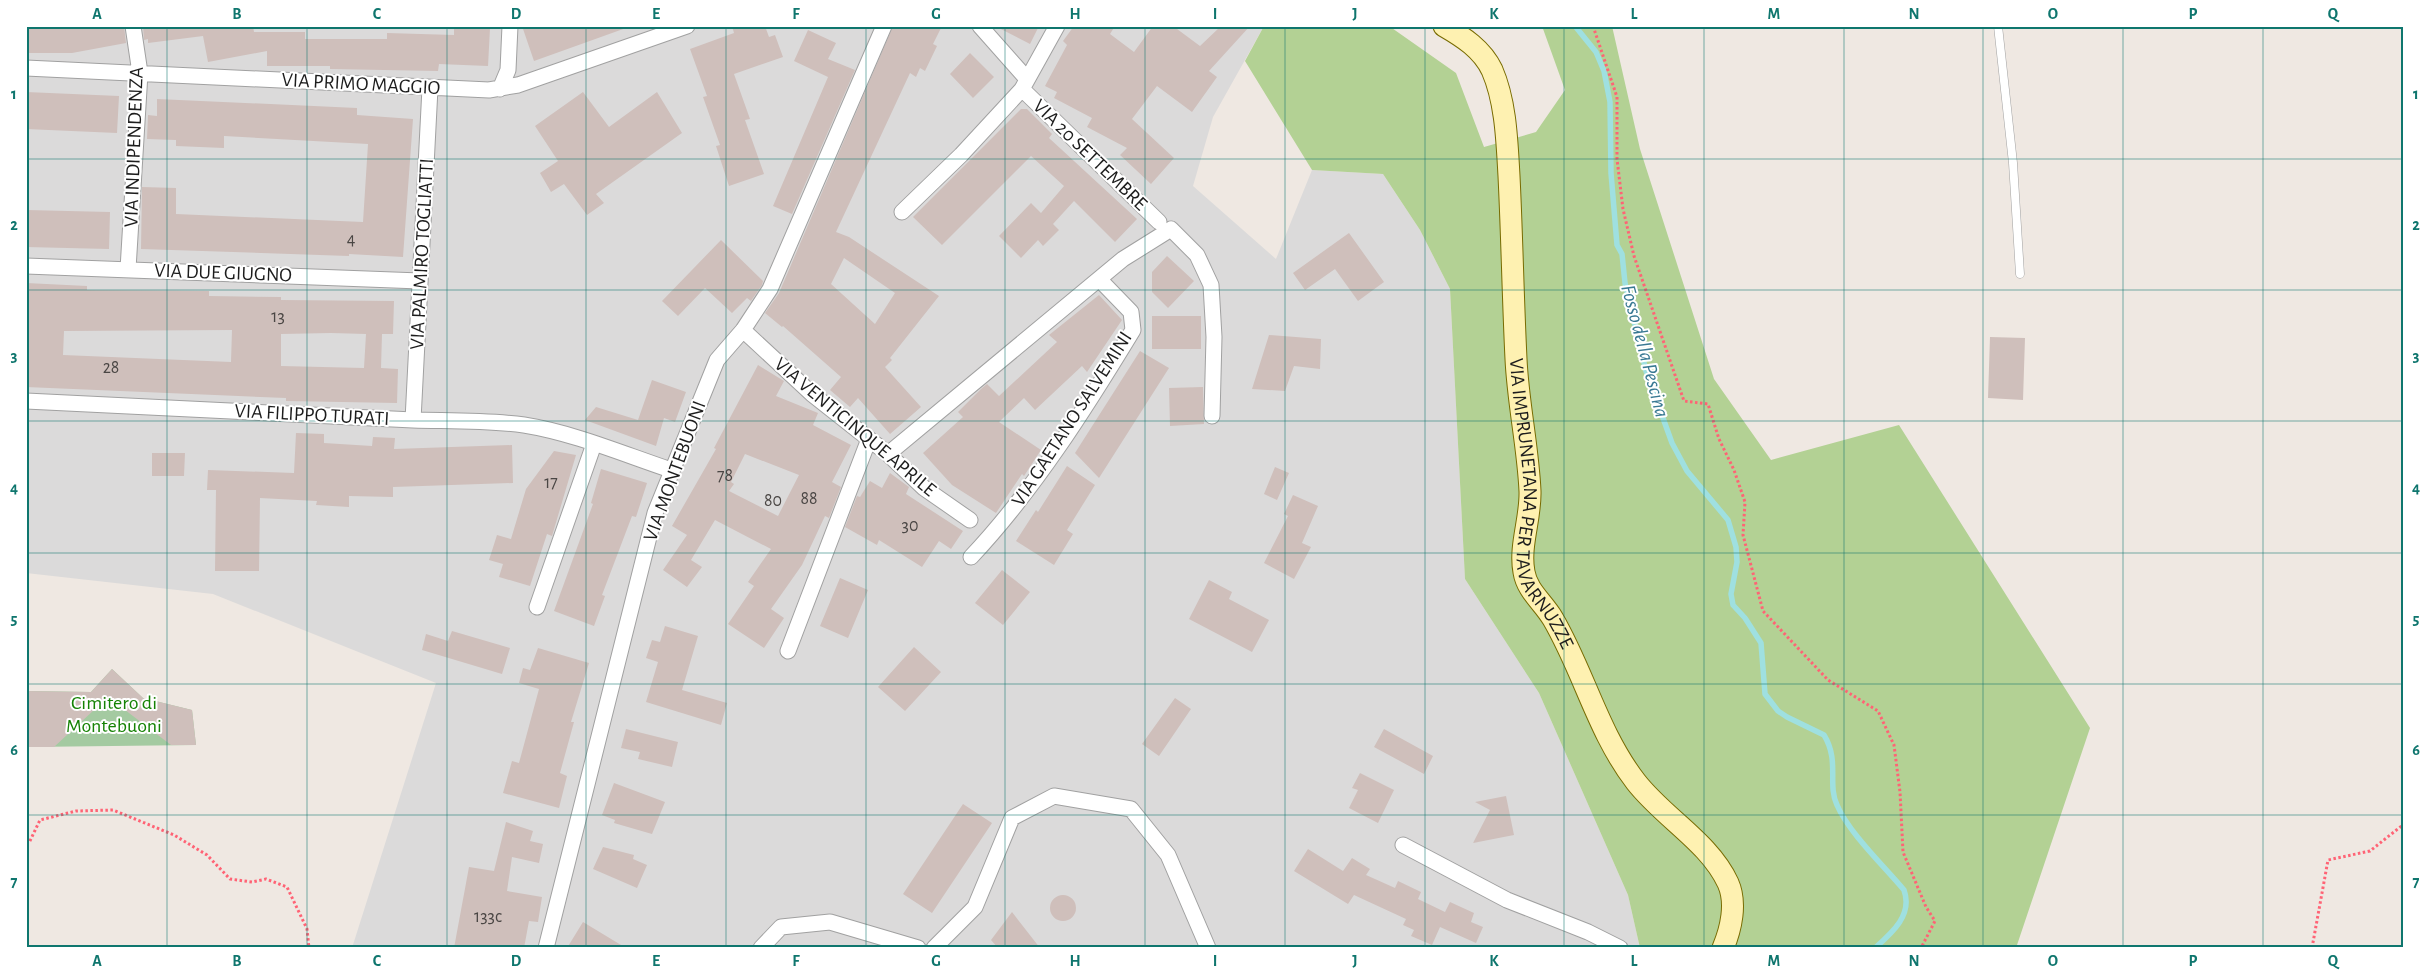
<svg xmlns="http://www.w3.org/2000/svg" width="2430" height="974" font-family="'Alegreya Sans',sans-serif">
  <rect width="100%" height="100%" fill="#efe8e2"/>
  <path fill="#dbdada" d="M26 26H1264L1213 117 1193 186 1276 259 1312 170 1383 174 1420 230 1450 289 1465 579 1539 693 1628 895 1640 948H352L436 683 213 594 26 573Z"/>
  <path fill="#b3d194" d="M1264 26H1389L1456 73 1484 147 1536 132 1565 90 1542 26H1612L1640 149 1714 379 1771 460 1899 425 2090 728 2016 948H1640L1628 895 1539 693 1465 579 1450 289 1420 230 1383 174 1312 170 1245 61Z"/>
  <path fill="#a4caa1" d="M112 669 143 698 192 710 196 745 29 747V834H26V691L91 692Z"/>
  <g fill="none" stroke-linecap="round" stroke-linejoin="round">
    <path stroke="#9fe0e0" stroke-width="5.5" d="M1575 26 1596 52 1604 71 1610 102 1611 173 1617 245 1622 254 1625 283 1646 371 1672 443 1687 471 1728 520 1736 547 1737 562 1731 594 1733 605 1745 618 1761 643 1765 694 1778 711 1787 717 1824 735C1840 761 1827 784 1837 805 1849 833 1884 866 1904 890 1913 915 1892 933 1875 948"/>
  </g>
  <path fill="#cfbfbb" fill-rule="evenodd" d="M26 26H124L126 43 72 53H26Z
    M143 26H204V29L217 26H253L254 32H305V39H387V33L454 35V26L490 28 488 66 439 64 438 71 330 69V66H267V51L208 62 203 36 148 43V39L144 40Z
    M522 26H626V28L534 61Z
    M732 26H765L769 37 775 35 783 57 734 74 750 119 745 120 764 174 729 186 716 146 720 145 703 97 707 96 690 49 734 33Z
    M893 26H942L933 44 937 46 925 71 920 68 916 77 910 73 836 232 849 237 939 296 890 358 892 360 885 367 921 407 890 434 858 398 850 407 830 390 841 377 783 326 782 327 765 313 779 293ZM844 258 895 293 875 324 831 284Z
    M995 26H1039L1030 44Z
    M1074 26H1115L1110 34 1134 52 1153 26H1173L1200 46 1221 26H1250L1209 71 1217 77 1192 112 1157 86 1132 119 1174 158 1151 184 1120 155 1127 148 1087 127 1092 118 1054 98 1057 92 1045 86 1067 45 1063 41Z
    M808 30 836 43 828 59 855 70 792 214 773 206 828 77 794 61Z
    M970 53 994 77 973 98 950 74Z
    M26 92 119 96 117 133 26 129Z
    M583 92 609 127 657 92 682 133 596 194 604 203 587 215 564 184 551 192 540 173 558 161 535 126Z
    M157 99 357 108V115L413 119 403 257 349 254V256L141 249 142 187 176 188V214L363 222 368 144 224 136V148L176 146V140L147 139 148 115 157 116Z
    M1021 109H1027L1052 134 1049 138 1137 219 1115 242 1074 201 1053 224 1059 230 1043 246 1038 240 1021 258 999 236 1031 203 1041 213 1064 186 1031 156 942 245 913 217Z
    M26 210 110 212 109 249 26 247Z
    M1349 233 1384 282 1358 301 1335 269 1305 290 1293 273Z
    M721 240 763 281 762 285 751 301 747 298 732 313 705 288 678 316 662 301Z
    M1167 256 1194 281 1168 308 1152 292V272Z
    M26 283 87 286V290L209 291V296L281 297V300L394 301 393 334H382L381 368 398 369 397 403 286 401V398L26 387ZM232 330 231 362 63 355 64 331ZM331 333 366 334 364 368 281 366V334Z
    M1099 295 1122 320 1087 372 1082 366 1035 410 1024 398 999 422 1041 450 1024 476 1022 474 996 513 952 485 923 453 963 417 958 412 981 389 987 384 999 396 1057 342 1049 335Z
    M1152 316H1201V349H1152Z
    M1269 335 1321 339 1320 369 1294 366 1285 391 1252 389Z
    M1990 337 2025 338 2023 400 1988 398Z
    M1140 351 1169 368 1099 478 1075 453Z
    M758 365 784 381 776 396 818 413 813 425 851 445 832 482 841 487 829 518 825 516 802 565 771 609 784 618 764 648 728 624 754 586 748 582 771 549 715 520 691 560 702 567 687 587 663 570 687 535 672 526 716 449 714 448ZM745 454 799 475 778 516 729 491 734 484 731 482Z
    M652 380 686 392 675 422 664 418 656 446 585 420 596 407 638 420Z
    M1203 387 1204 424 1170 426 1169 388Z
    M296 433 324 434V443L372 446 373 437 395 438 394 449 512 445 513 483 393 487V497L349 496V507L316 505 317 501 260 498 259 571H215L216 490H207L208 470 294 473Z
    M554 451 576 455 552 536 547 534 530 586 499 577 503 564 489 560 497 535 511 539 526 489Z
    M152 453H185L184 476H152Z
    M1067 466 1095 485 1067 530 1073 534 1054 565 1016 541 1036 510 1038 512Z
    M1275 467 1289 473 1277 500 1264 494Z
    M601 469 647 483 636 517 632 516 602 595 605 596 594 626 554 611 593 504 591 503Z
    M890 473 909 487 906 494 963 531 951 549 939 541 922 567 879 540 877 545 845 527 857 496 860 497 870 481 882 488Z
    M1293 495 1318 506 1302 543 1311 547 1294 579 1264 563 1288 516 1284 514Z
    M1002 570 1030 592 1003 625 975 603Z
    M840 578 868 590 848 638 820 626Z
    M1209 580 1232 592 1229 599 1269 620 1252 652 1189 619Z
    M665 626 698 636 682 690 727 703 721 725 646 702 658 662 646 658 652 640 660 642Z
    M452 631 510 648 502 674 422 650 426 634 448 641Z
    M914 647 941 672 905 711 878 687Z
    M538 648 589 663 571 722H574L560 773 567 776 559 808 503 793 512 761 519 763 539 689 519 683 523 668 530 670Z
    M112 669 143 698 192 710 196 745H171L108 697 54 747H26V691L91 692Z
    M1175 698 1191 709 1159 756 1142 744Z
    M626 729 678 742 672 767 638 759 640 752 621 748Z
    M1384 729 1433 756 1424 774 1374 747Z
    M1360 773 1394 790 1378 823 1349 808 1358 790 1352 788Z
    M614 783 665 802 652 834 614 823 615 820 602 815Z
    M1506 796 1514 835 1473 843 1490 810 1475 802Z
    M963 804 992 823 932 913 903 894Z
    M506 822 533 831 530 841 543 844 539 863 512 857 507 891 542 897 538 922 529 921 524 948H454L469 867 494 871Z
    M603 847 634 855 633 859 647 865 637 888 593 869Z
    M1308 849 1343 871 1352 858 1370 869 1366 875 1395 888 1398 881 1421 892 1418 899 1445 912 1450 902 1474 913 1471 922 1483 927 1476 943 1440 927 1432 945 1411 936 1414 930 1403 925 1406 919 1354 895 1348 904 1294 871Z
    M1050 908a13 13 0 1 1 26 0a13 13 0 1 1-26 0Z
    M1012 912 1040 948H998L991 940Z
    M583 922 626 948H567Z"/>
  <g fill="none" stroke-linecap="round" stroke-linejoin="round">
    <defs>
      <path id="service" d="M1998 26 2013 163 2020 274"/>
      <path id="minor" d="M980 26 1027 79
        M26 68 489 90 518 85 687 26
        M500 89 508 70 510 26
        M1022 89 1159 222
        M902 212 961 155 1022 89 1057 26
        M26 266 420 281
        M128 269 140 73 133 26
        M743 330 812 394 888 454 924 488 970 520
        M26 401 413 420C450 421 488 420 524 425 574 433 623 454 671 470
        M413 420 430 88
        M888 454 1123 259 1171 229 1197 255 1211 285 1214 337 1212 416
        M971 557C1034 490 1085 409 1133 330L1131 312 1099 279
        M537 607 594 444
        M788 651 869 439
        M1403 845 1507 900 1588 932 1620 948
        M546 948 655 513 717 360 743 330 770 289 884 26
        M761 948 781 927 830 922 918 948
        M934 948 975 907 1012 818 1054 796 1131 809 1168 855 1208 948"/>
      <g id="secondary">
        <path id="s1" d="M1444 26C1463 37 1482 49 1492 70 1506 102 1507 142 1509 176 1512 237 1513 298 1516 359 1518 403 1528 447 1530 491 1531 518 1519 546 1524 572 1527 591 1543 602 1553 619 1584 672 1598 733 1636 782 1664 818 1709 842 1728 883 1737 903 1731 929 1723 948"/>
      </g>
    </defs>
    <use href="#service" stroke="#a1a1a1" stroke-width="9"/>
    <use href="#minor" stroke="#a1a1a1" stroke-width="17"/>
    <use href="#secondary" stroke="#786b00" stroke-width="23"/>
    <path stroke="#ff6375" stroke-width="3" stroke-dasharray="2.5 2.5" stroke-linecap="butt" d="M1593 26 1617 97V159L1623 209 1634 256 1684 401 1708 404 1719 439 1734 470 1745 502 1743 535 1763 611 1828 680 1878 711 1894 745 1900 792 1903 852 1926 907 1935 921 1921 948
      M26 843H29L40 820 76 811 113 810 174 835 207 855 230 879 252 882 266 879 287 887 307 929 309 948
      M2312 948 2328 860 2370 851 2404 824"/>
    <use href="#service" stroke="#fff" stroke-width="8"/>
    <use href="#minor" stroke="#fff" stroke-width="15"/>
    <use href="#secondary" stroke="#fef1b1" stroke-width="21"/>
  </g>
  <path fill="none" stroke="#0f766e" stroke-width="1" stroke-opacity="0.55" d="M167 26V948M307 26V948M447 26V948M586 26V948M726 26V948M866 26V948M1005 26V948M1145 26V948M1285 26V948M1425 26V948M1564 26V948M1704 26V948M1844 26V948M1983 26V948M2123 26V948M2263 26V948M26 159H2404M26 290H2404M26 421H2404M26 553H2404M26 684H2404M26 815H2404"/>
  <g text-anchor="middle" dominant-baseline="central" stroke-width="4" stroke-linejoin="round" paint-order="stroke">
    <g font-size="18" fill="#4a4644">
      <text x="351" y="240">4</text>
      <text x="278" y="317">13</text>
      <text x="111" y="368">28</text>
      <text x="725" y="476">78</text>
      <text x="551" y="483">17</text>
      <text x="809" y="499">88</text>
      <text x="773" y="501">80</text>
      <text x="910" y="526">30</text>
      <text x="488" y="917">133c</text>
    </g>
    <g font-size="20" fill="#1d1d1d" stroke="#fff">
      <text transform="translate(361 84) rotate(3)">VIA PRIMO MAGGIO</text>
      <text transform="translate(134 147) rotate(-88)">VIA INDIPENDENZA</text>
      <text transform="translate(1090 155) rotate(44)">VIA 20 SETTEMBRE</text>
      <text transform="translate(422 254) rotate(-87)">VIA PALMIRO TOGLIATTI</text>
      <text transform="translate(223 273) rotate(2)">VIA DUE GIUGNO</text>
      <text transform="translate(312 415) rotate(3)">VIA FILIPPO TURATI</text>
      <text transform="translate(1072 419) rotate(-57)">VIA GAETANO SALVEMINI</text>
      <text transform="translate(855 427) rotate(40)">VIA VENTICINQUE APRILE</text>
      <text transform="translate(675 471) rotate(-70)">VIA MONTEBUONI</text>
      <text stroke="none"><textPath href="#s1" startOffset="508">VIA IMPRUNETANA PER TAVARNUZZE</textPath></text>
    </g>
    <g font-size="20" fill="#158204" stroke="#fff">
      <text x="114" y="703">Cimitero di<tspan x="114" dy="23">Montebuoni</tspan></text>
    </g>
    <g font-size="21" font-style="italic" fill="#397993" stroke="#fff">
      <text transform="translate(1645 351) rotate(75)">Fosso della Pescina</text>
    </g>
  </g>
  <rect width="2430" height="974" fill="none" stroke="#ffffff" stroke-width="55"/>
  <rect x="28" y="28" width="2374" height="918" fill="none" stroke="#0f766e" stroke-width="2"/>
  <g font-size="16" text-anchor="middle" font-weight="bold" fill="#0f766e">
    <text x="97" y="19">A</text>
    <text x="237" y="19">B</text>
    <text x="377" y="19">C</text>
    <text x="516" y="19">D</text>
    <text x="656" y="19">E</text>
    <text x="796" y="19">F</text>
    <text x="936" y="19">G</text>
    <text x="1075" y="19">H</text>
    <text x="1215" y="19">I</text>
    <text x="1355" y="19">J</text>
    <text x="1494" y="19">K</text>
    <text x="1634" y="19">L</text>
    <text x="1774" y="19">M</text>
    <text x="1914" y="19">N</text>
    <text x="2053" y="19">O</text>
    <text x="2193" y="19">P</text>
    <text x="2333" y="19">Q</text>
    <text x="14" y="99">1</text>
    <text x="2416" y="99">1</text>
    <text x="14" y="230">2</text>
    <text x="2416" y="230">2</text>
    <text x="14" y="361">3</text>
    <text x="2416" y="361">3</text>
    <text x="14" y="493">4</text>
    <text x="2416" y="493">4</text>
    <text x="14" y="624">5</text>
    <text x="2416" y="624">5</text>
    <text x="14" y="755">6</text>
    <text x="2416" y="755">6</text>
    <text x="14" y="887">7</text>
    <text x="2416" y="887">7</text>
    <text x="97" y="966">A</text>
    <text x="237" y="966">B</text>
    <text x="377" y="966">C</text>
    <text x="516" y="966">D</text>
    <text x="656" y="966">E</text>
    <text x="796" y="966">F</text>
    <text x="936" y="966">G</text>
    <text x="1075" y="966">H</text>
    <text x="1215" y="966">I</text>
    <text x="1355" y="966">J</text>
    <text x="1494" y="966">K</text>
    <text x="1634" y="966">L</text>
    <text x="1774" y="966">M</text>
    <text x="1914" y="966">N</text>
    <text x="2053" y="966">O</text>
    <text x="2193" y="966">P</text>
    <text x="2333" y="966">Q</text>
  </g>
</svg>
